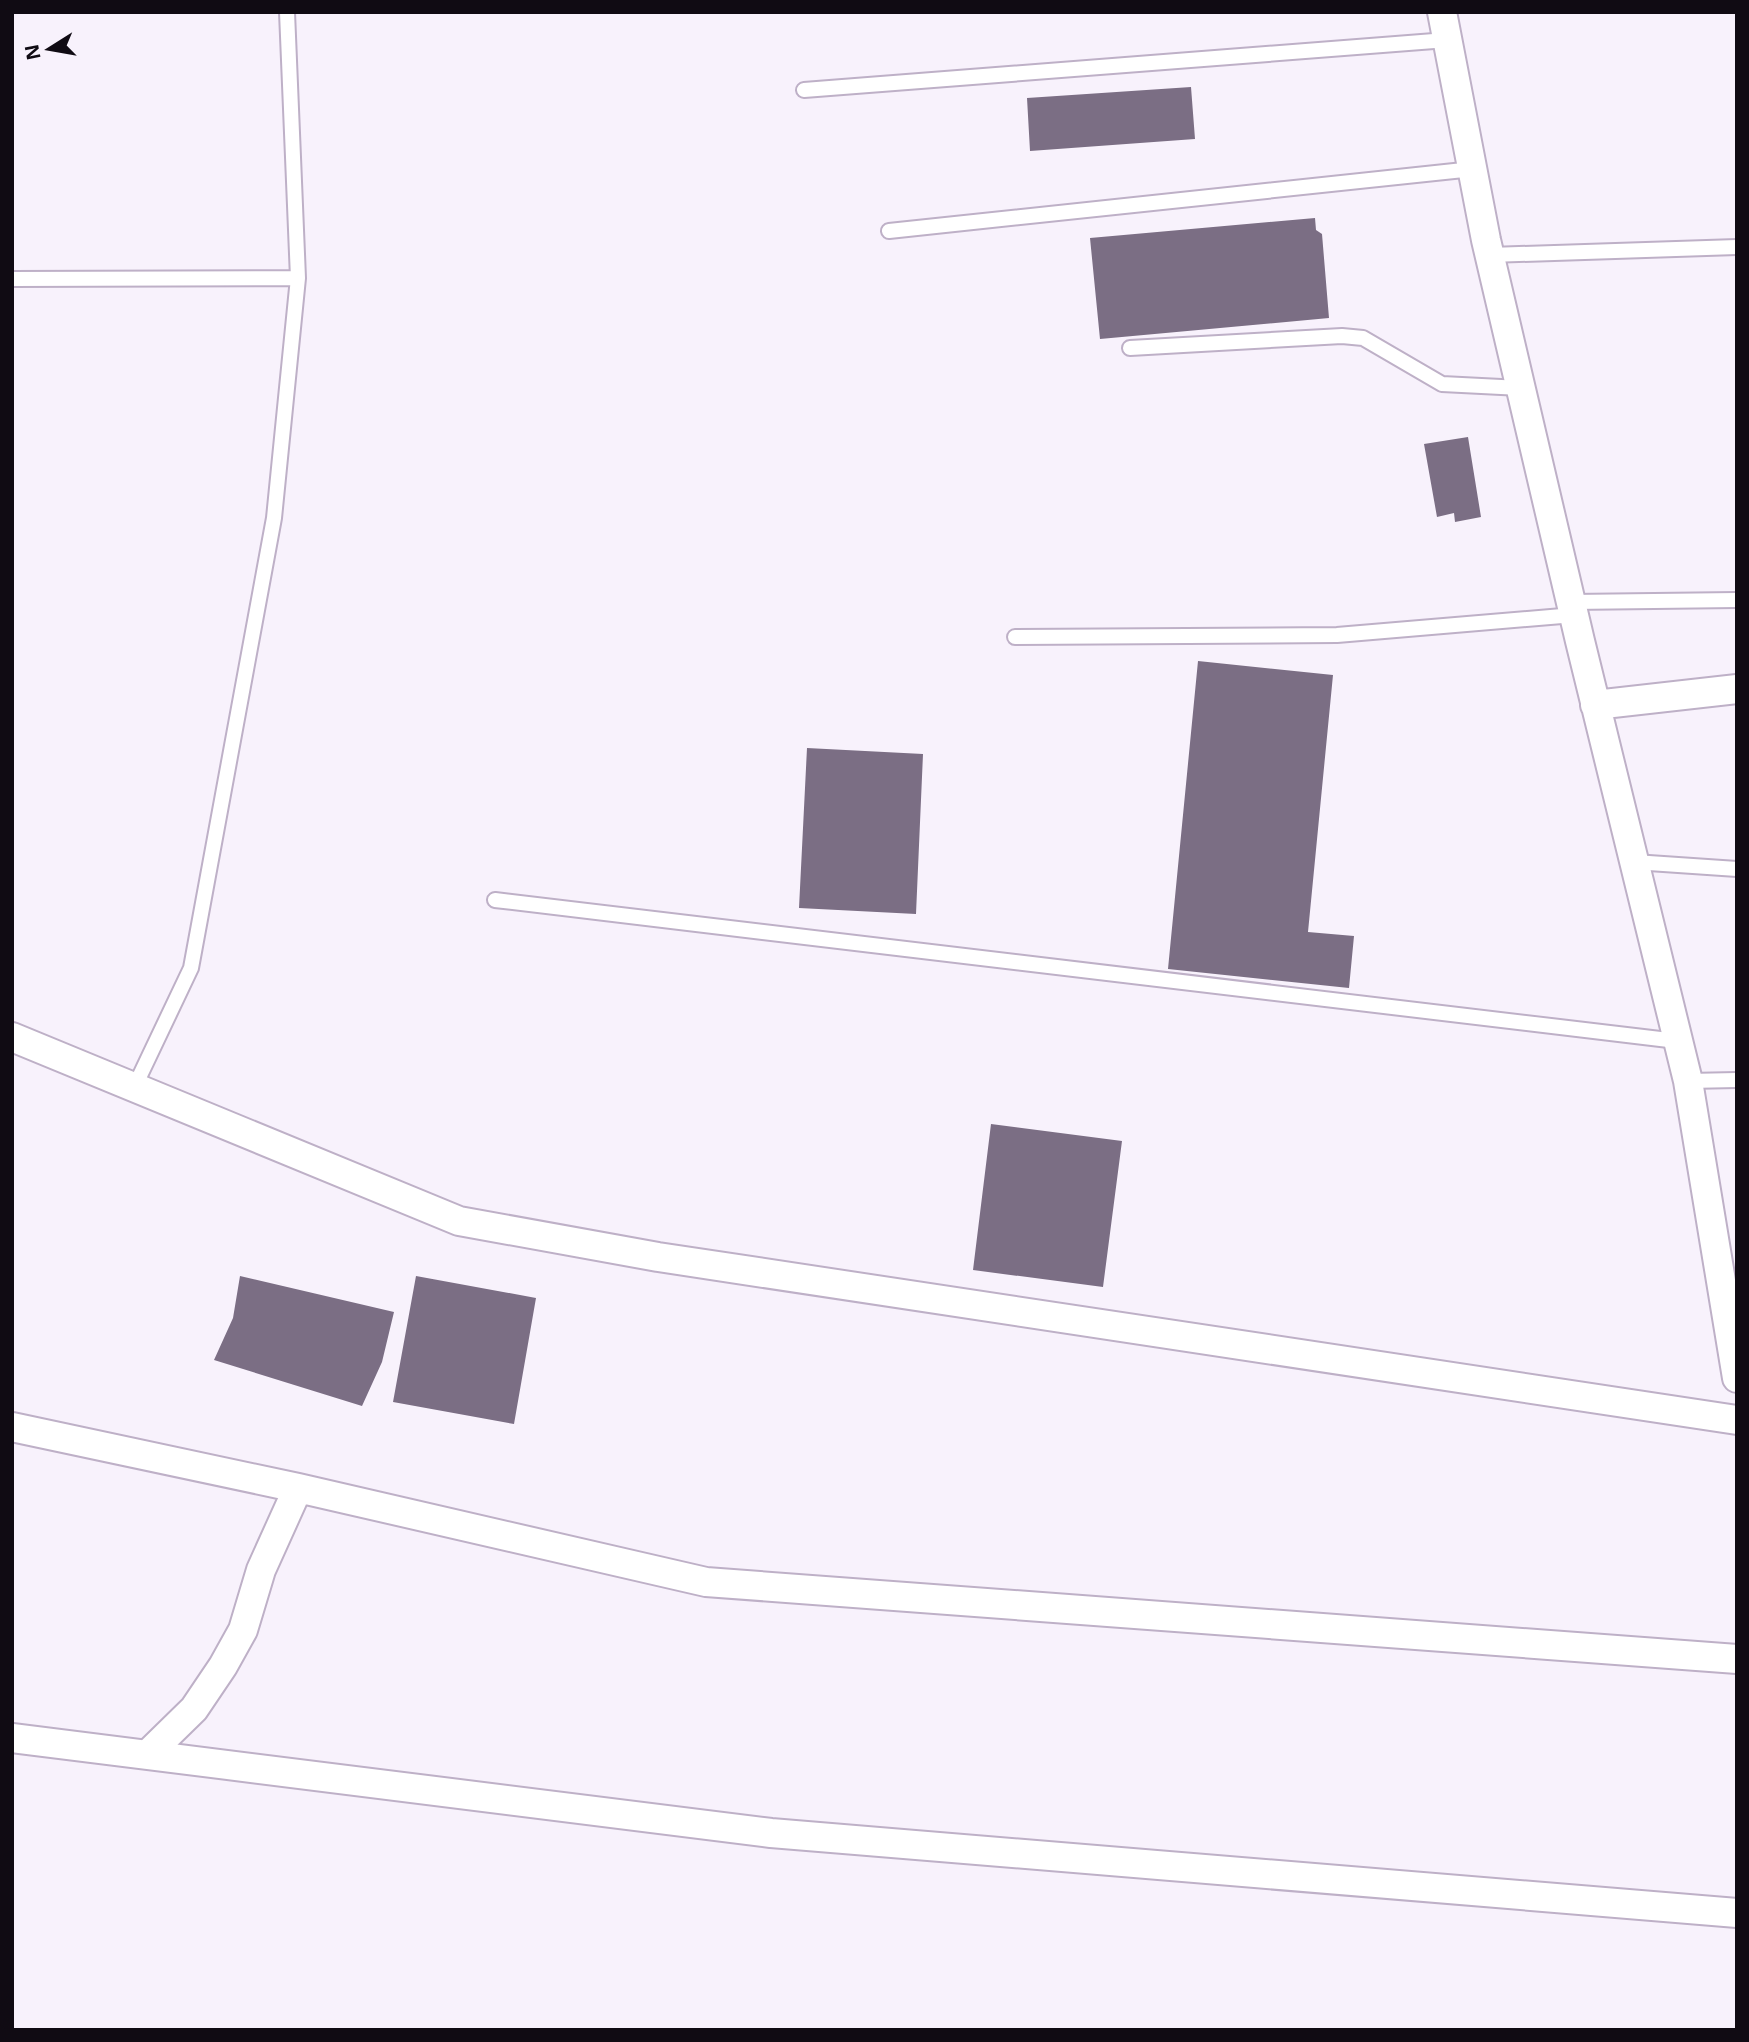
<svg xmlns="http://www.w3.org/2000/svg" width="1749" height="2042" font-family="'Noto Sans',sans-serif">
  <rect width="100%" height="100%" fill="#f8f2fc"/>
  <path fill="#7b6e84" d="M1191 87 1195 139 1030 151 1027 98Z
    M1315 218 1316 230 1322 234 1329 318 1100 339 1090 238Z
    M1468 437 1481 517 1455 522 1454 513 1437 517 1424 444Z
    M1198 661 1333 675 1308 932 1354 936 1349 988 1168 969Z
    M807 748 923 754 916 914 799 908Z
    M991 1124 1122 1141 1103 1287 973 1270Z
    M240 1276 394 1312 382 1362 362 1406 214 1360 233 1318Z
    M416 1276 536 1298 514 1424 393 1402Z"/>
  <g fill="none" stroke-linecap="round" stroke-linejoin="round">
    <defs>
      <path id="service" d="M804 90 1447 40
        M889 231 1473 169
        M1490 255 1737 247
        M12 279 298 278
        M1130 348 1342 336 1363 338 1442 384 1521 388
        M1571 602 1737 600
        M1015 637 1337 635 1574 615
        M1634 862 1737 869
        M495 900 1677 1041
        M1688 1081 1737 1080
        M135 1086 191 968 274 518 298 278 287 12"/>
      <path id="minor" d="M1442 12 1486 240 1580 641 1688 1081 1737 1378
        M1595 705 1737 689
        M12 1037 459 1221 658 1257 1737 1420
        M12 1427 298 1488 706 1582 1737 1659
        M12 1738 771 1833 1737 1913
        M149 1753 194 1709 223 1666 243 1630 261 1570 298 1488"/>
    </defs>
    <use href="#service" stroke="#beb0c7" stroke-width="18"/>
    <use href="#minor" stroke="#beb0c7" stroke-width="32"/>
    <use href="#service" stroke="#fff" stroke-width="14"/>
    <use href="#minor" stroke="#fff" stroke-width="28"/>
  </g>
  <rect width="1749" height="2042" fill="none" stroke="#100b13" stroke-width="28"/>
  <g transform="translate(49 49) rotate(259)" stroke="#f8f2fc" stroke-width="5" paint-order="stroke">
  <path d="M0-5L12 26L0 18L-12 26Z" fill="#100b13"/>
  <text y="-10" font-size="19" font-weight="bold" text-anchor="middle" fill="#100b13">N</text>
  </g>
</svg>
